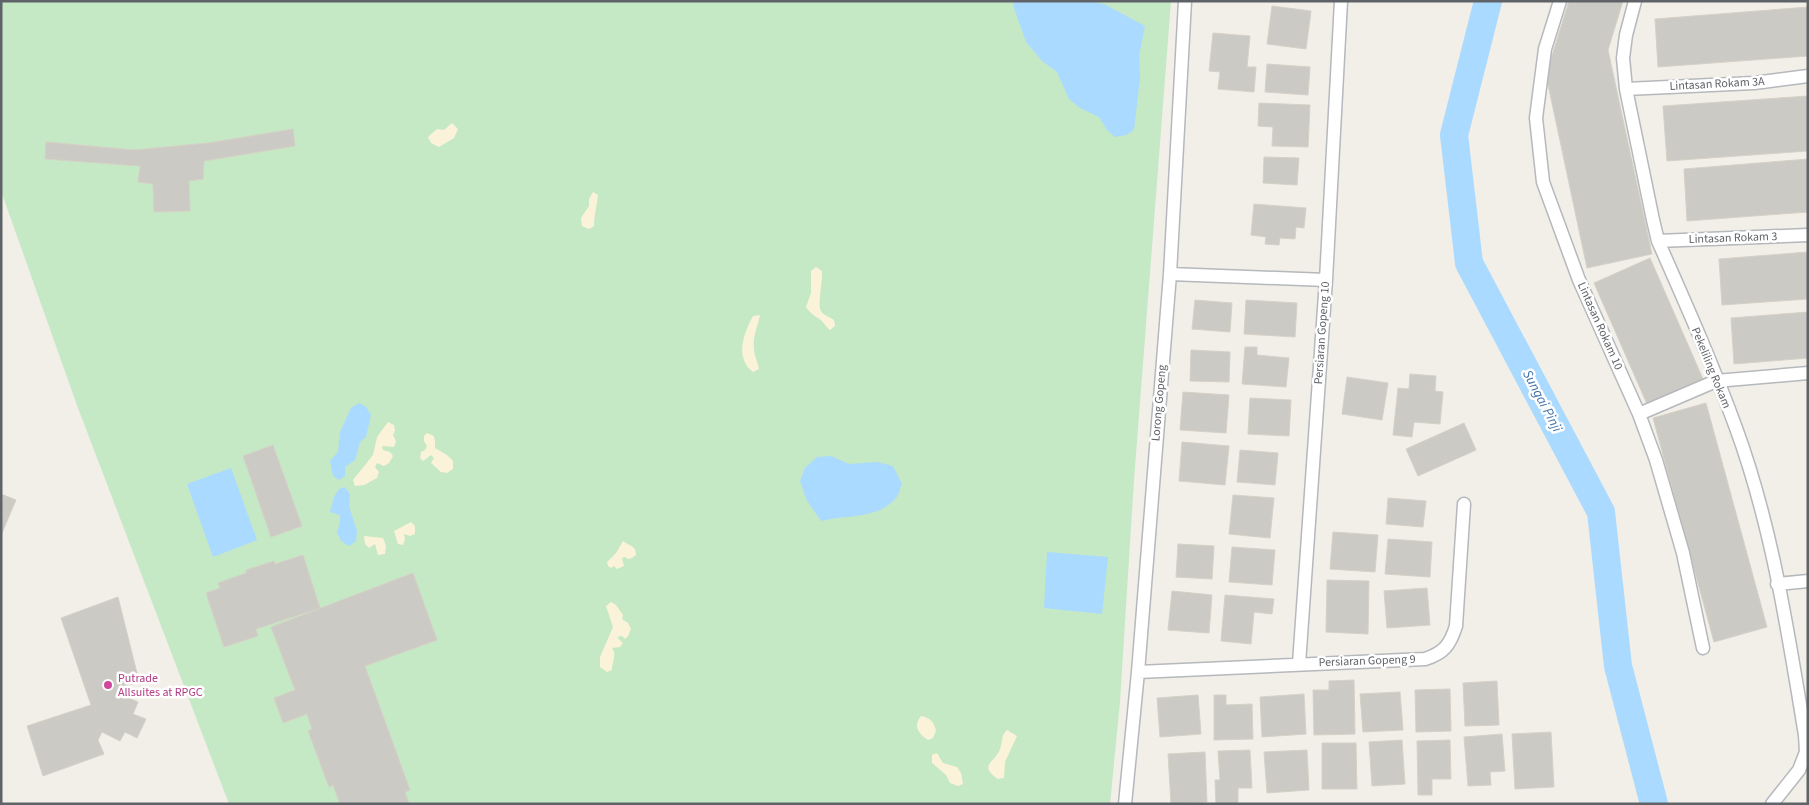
<svg xmlns="http://www.w3.org/2000/svg" width="1809" height="805" font-family="'Source Sans 3',sans-serif">
  <rect width="100%" height="100%" fill="#f1efe8"/>
  <path fill="#c5e8c5" d="M1 1H1171L1134 480 1120 702 1110 804H229L78 408 1 191Z"/>
  <path fill="#fbf3d9" d="M452 123 458 129 454 138 439 147 431 143 428 137 437 129 444 130Z
    M593 192 598 195C597 206 594 215 594 226L589 229 582 226 581 218 589 206V199Z
    M816 267 822 271C823 280 817 306 821 311 823 315 830 317 834 320L835 326 830 330C825 326 823 321 818 318 812 314 810 313 806 307L811 293V271Z
    M760 315C758 326 752 338 754 349 754 356 758 362 759 369L753 372C734 357 744 333 753 316Z
    M388 422 394 425 395 430 393 435 396 441 394 447 382 446 383 450 390 452 393 456 389 463 384 466 377 463 375 467 379 472 377 478 364 485 355 486 353 480 373 455 377 437Z
    M427 433 434 436 435 442V448L447 455 453 461V469L447 473 441 472 431 463 434 458 431 455 423 461 420 458 421 452 425 450 427 446 424 441V436Z
    M411 522 415 526V534L410 536 404 534 405 539 403 545 398 544 394 531Z
    M364 536 383 538 386 546 385 554 378 555 375 544 369 548 365 544Z
    M623 541C629 546 636 545 636 555L632 558 628 559 625 557 622 558 624 566 617 569 614 566 611 568 608 566 607 562 616 553Z
    M611 602 616 605 623 615 622 619 628 623 631 629 628 636 625 639 622 636 617 637 623 643 620 647 612 648C617 654 612 662 612 670L607 672 600 667V657L613 627 606 606Z
    M921 716C931 718 934 722 936 731L933 738 928 740C918 734 913 726 921 716Z
    M1007 730 1017 736 1005 762 1004 778 998 779C977 765 996 762 1000 749 1003 741 1001 735 1007 730Z
    M937 753 943 763 957 767 961 773 963 784 958 786 950 783 946 775 932 763V755Z"/>
  <path fill="#aadaff" d="M1013 1H1086L1104 4 1145 26 1139 56 1140 77 1134 130 1126 135 1115 137 1107 130 1099 117 1080 108 1069 99 1057 72 1042 61 1026 42 1014 8Z
    M359 403 366 407 371 415 366 437 360 442 355 460 345 467V476L339 480 333 476 330 461 338 452 340 432 351 408Z
    M831 456 849 464 877 462 893 466 902 484C900 488 899 495 896 498 879 519 844 515 821 521L806 499 800 481 805 468 817 457Z
    M231 468 257 540 213 557 187 484Z
    M345 487 350 494 349 506 357 531 356 541 349 546 341 541 337 532 340 523V515L330 512 334 497 339 489Z
    M1047 552 1108 557 1102 614 1044 608Z"/>
  <g fill="none" stroke-linecap="round" stroke-linejoin="round">
    <path stroke="#aadaff" stroke-width="28" d="M1488 1 1454 135 1469 263 1601 512 1618 666 1654 804"/>
  </g>
  <path fill="#cccac5" stroke="#d6d1c6" d="M1569 1H1623L1608 50 1652 254 1587 268 1546 75Z
    M1272 6 1311 11 1306 49 1267 44Z
    M1808 7V56L1658 67 1655 19Z
    M1213 33 1250 36 1247 67H1256L1254 92 1218 89 1220 72 1209 71Z
    M1267 64 1310 67 1308 95 1265 92Z
    M1808 96V151L1667 161 1663 106Z
    M1259 103 1310 105 1308 147 1272 146 1273 127 1258 126Z
    M293 129 295 146 204 161 203 179 189 181 190 211 154 212 153 184 138 182 140 166 45 159 46 142 134 150 208 143Z
    M1264 157 1299 158 1297 185 1263 183Z
    M1808 159V212L1687 221 1684 169Z
    M1254 204 1306 208 1304 228 1296 227 1295 239 1280 238 1279 245 1265 244 1266 237 1251 235Z
    M1808 252V299L1722 305 1719 259Z
    M1650 258 1703 379 1647 404 1594 283Z
    M1195 300 1232 303 1230 332 1192 329Z
    M1246 300 1297 303 1295 337 1244 334Z
    M1808 312V358L1734 364 1731 318Z
    M1245 347H1257V355L1289 358 1286 387 1242 384Z
    M1191 350 1230 352 1229 382 1190 381Z
    M1410 374 1436 376 1435 391 1443 392 1440 424 1414 422 1412 437 1393 435 1398 388 1409 389Z
    M1347 377 1388 383 1382 420 1342 414Z
    M1183 392 1229 395 1226 433 1180 430Z
    M1250 398 1291 400 1289 436 1248 434Z
    M1706 403 1767 627 1714 642 1653 418Z
    M1464 423 1476 450 1418 476 1406 449Z
    M1182 442 1229 446 1225 485 1179 481Z
    M273 445 302 526 271 537 243 456Z
    M1240 450 1278 453 1275 485 1237 482Z
    M1 494 16 500 2 533H1Z
    M1233 495 1274 498 1270 538 1229 534Z
    M1388 498 1426 501 1423 527 1386 524Z
    M1333 532 1378 535 1375 572 1330 569Z
    M1388 539 1432 542 1430 577 1385 574Z
    M1178 544 1214 546 1212 579 1176 577Z
    M1232 547 1275 550 1272 585 1229 582Z
    M303 555 320 608 256 629 258 636 224 647 206 593 220 588 218 583 246 573V570L274 561 275 564Z
    M413 573 437 640 365 666 410 790 405 792 409 804H340L333 785 329 787 308 731 312 729 307 714 283 723 274 698 295 690 271 627Z
    M1327 580 1369 581 1368 634 1326 632Z
    M1427 588 1430 625 1387 628 1384 591Z
    M1172 591 1212 595 1209 633 1168 630Z
    M1225 595 1274 599 1272 614 1254 612 1251 644 1221 641Z
    M118 597 139 681 123 688 122 695 138 702 133 714 146 719 137 738 125 732 120 741 102 732 98 740 104 754 43 776 27 726 91 705 61 618Z
    M1354 680 1355 734 1314 735 1313 690H1329V681Z
    M1497 681 1499 725 1465 726 1463 683Z
    M1450 689 1451 731 1416 732 1415 690Z
    M1400 692 1403 730 1363 732 1360 694Z
    M1304 694 1306 734 1262 737 1260 697Z
    M1198 695 1201 734 1160 737 1157 698Z
    M1214 695H1226V705L1252 704 1253 739 1214 740Z
    M1551 732 1554 787 1515 789 1512 734Z
    M1502 734 1505 771 1490 772 1491 785 1468 786 1464 737Z
    M1402 740 1405 784 1372 786 1369 742Z
    M1450 740 1451 779H1432V795H1418L1417 741Z
    M1322 743H1356L1357 789H1322Z
    M1250 750 1252 788H1238V804H1216L1215 780H1220L1218 751Z
    M1307 750 1309 790 1267 793 1264 752Z
    M1205 752 1207 802 1171 804 1168 754Z"/>
  <g fill="none" stroke-linecap="round" stroke-linejoin="round">
    <defs>
      <path id="minor" d="M1560 1 1545 49 1536 118 1543 182 1579 280 1639 414 1656 460 1683 553 1703 648
        M1635 1 1626 35 1623 58 1626 89 1653 220 1658 241C1685 302 1713 365 1736 428 1772 526 1788 632 1805 735H1808
        M1626 89 1754 83 1808 76
        M1658 241 1808 235
        M1170 274 1326 280
        M1639 414 1716 381 1808 373
        M1777 584 1808 581
        M1299 664 1326 280 1341 1
        M1138 672 1425 659C1444 653 1450 645 1456 626L1464 504
        M1125 804 1138 672 1170 274 1185 1
        M1772 804 1799 770 1806 752 1805 735"/>
    </defs>
    <use href="#minor" stroke="#b5b8bc" stroke-width="15"/>
    <use href="#minor" stroke="#fff" stroke-width="12"/>
  </g>
  <circle fill="#d1479c" stroke="#fff" stroke-width="2" cx="108" cy="685" r="5"/>
  <g text-anchor="middle" dominant-baseline="central" stroke-width="5" stroke-linejoin="round" paint-order="stroke">
    <g font-size="12" fill="#5f6368" stroke="#fff">
      <text transform="translate(1717 84) rotate(-3)">Lintasan Rokam 3A</text>
      <text transform="translate(1733 238) rotate(-2)">Lintasan Rokam 3</text>
      <text transform="translate(1600 326) rotate(66)">Lintasan Rokam 10</text>
      <text transform="translate(1322 333) rotate(-86)">Persiaran Gopeng 10</text>
      <text transform="translate(1711 368) rotate(68)">Pekeliling Rokam</text>
      <text transform="translate(1159 403) rotate(-85)">Lorong Gopeng</text>
      <text transform="translate(1367 661) rotate(-2)">Persiaran Gopeng 9</text>
    </g>
    <g font-size="12" fill="#b23c85" stroke="#fff" text-anchor="start">
      <text x="118" y="678">Putrade<tspan x="118" dy="14">Allsuites at RPGC</tspan></text>
    </g>
    <g font-size="14" font-style="italic" fill="#4174aa" stroke="#fff">
      <text transform="translate(1542 401) rotate(62)">Sungai Pinji</text>
    </g>
  </g>
  <rect width="1809" height="805" fill="none" stroke="#5f6368" stroke-width="5"/>
</svg>
